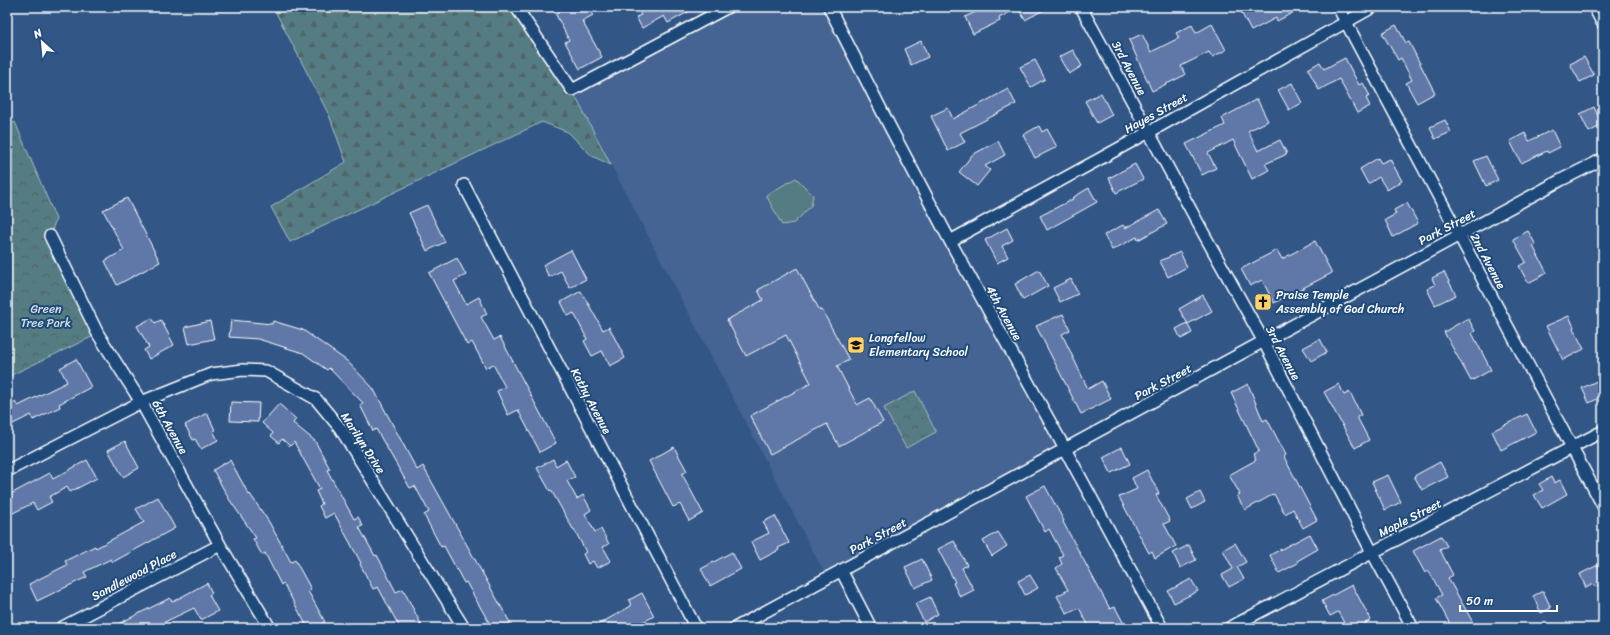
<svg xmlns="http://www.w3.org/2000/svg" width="1610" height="635" font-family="Sriracha,sans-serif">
  <defs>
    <pattern id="forest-firs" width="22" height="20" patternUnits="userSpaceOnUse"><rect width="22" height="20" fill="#557b82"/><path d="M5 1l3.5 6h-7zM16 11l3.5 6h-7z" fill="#506467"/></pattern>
    <pattern id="park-crowns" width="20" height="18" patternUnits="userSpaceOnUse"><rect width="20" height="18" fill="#557b82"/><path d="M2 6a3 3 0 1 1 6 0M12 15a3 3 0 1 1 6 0" fill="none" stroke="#506467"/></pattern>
  </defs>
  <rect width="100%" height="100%" fill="#325787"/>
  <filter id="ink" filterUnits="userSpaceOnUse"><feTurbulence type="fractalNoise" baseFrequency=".025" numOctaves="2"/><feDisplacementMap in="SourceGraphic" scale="8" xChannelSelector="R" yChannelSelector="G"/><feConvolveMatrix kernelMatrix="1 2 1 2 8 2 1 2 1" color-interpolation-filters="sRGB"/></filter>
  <g filter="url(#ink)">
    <path fill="#446493" d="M728 7H830L1065 449 827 578 572 90Z"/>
    <path fill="url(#forest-firs)" stroke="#aabdc0" d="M273 7H516L572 90 611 165 592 156 568 132 542 122 290 242 271 207 346 162 329 115Z"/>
    <path fill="url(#park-crowns)" stroke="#aabdc0" d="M15 122 56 219 50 236 98 334 7 377V126Z
      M915 391 936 432 906 448 884 408Z"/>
    <path fill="#557b82" stroke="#aabdc0" d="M796 178 813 195 811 206 794 223 782 225 766 195Z"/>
    <path fill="#6078a7" stroke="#fff" d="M552 7H589L593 15 582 21 602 57 580 69 565 42 569 40Z
      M637 7H697L668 23 664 16 642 28 636 17 641 15Z
      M986 7H1049L1025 20 1018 8 999 18 1000 21 973 34 965 17Z
      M1246 7H1304L1277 21 1276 18 1251 31 1240 10Z
      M1212 24 1226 50 1212 57 1209 52 1181 66 1185 75 1152 91 1129 40 1142 34 1151 52 1179 38 1176 33 1192 25 1196 33Z
      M1396 25 1406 43 1409 42 1435 93 1417 103 1406 83 1412 80 1401 58 1398 60 1382 33Z
      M921 41 928 57 911 65 904 49Z
      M1073 50 1082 66 1069 74 1059 57Z
      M1584 57 1594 75 1580 82 1570 64Z
      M1345 58 1359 85 1363 83 1370 96 1366 98 1370 106 1357 113 1339 79 1319 90 1308 69 1320 62 1324 69Z
      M1035 60 1045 79 1031 87 1020 67Z
      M1292 83 1302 103 1289 110 1278 90Z
      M1008 89 1016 104 960 133 965 142 948 151 931 116 948 108 953 119Z
      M1101 93 1112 115 1097 123 1085 101Z
      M1257 99 1268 121 1248 131 1258 151 1280 140 1287 154 1265 164 1269 170 1252 179 1233 140 1208 153 1216 168 1202 175 1186 144 1225 125 1222 118Z
      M1594 107 1602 125 1589 132 1580 114Z
      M1445 120 1451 132 1435 139 1430 127Z
      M1039 126 1042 132 1047 129 1057 147 1035 158 1023 135Z
      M1552 130 1560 147 1548 153 1547 151 1521 163 1510 141 1525 133 1529 141Z
      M998 141 1005 155 985 166 990 170 977 186 959 172 972 155Z
      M1486 156 1498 180 1486 186 1474 161Z
      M1378 158 1381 163 1390 159 1402 181 1387 190 1379 177 1368 184 1360 169Z
      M1135 164 1143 179 1116 193 1109 178Z
      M1089 188 1097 202 1047 230 1040 216 1073 199 1072 198Z
      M127 198 160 262 117 285 105 261 124 250 103 210Z
      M1407 203 1418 223 1393 237 1385 220 1396 214 1394 210Z
      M427 205 445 242 427 251 409 213Z
      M1159 210 1167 224 1138 240 1137 237 1112 250 1104 235 1123 225 1125 228Z
      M1007 228 1013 240 1002 246 1008 257 997 263 985 240Z
      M1528 231 1536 245 1533 246 1547 273 1528 283 1519 266 1526 262 1513 239Z
      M1315 241 1332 273 1274 303 1262 280 1250 286 1241 269 1277 250 1282 259Z
      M571 250 586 279 570 288 561 271 549 277 543 265Z
      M1180 252 1187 267 1168 277 1160 261Z
      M457 258 466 275 454 281 466 304 479 297 487 314 481 317 494 340 500 337 556 443 540 452 518 410 508 415 497 391 505 387 493 364 486 368 472 342 467 345 429 273Z
      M797 268 820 311 822 310 849 360 837 366 857 405 870 398 883 422 839 446 827 424 770 454 750 416 811 383 786 335 746 356 727 320 763 300 758 290Z
      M1039 270 1048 286 1023 300 1015 284Z
      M1444 272 1456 295 1435 305 1427 289 1435 285 1432 278Z
      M1071 279 1078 294 1060 302 1053 288Z
      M581 291 603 330 609 327 625 358 610 366 602 351 592 356 584 341 587 339 574 313 568 316 561 302Z
      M1203 295 1212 311 1188 324 1179 309Z
      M1063 314 1070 330 1062 334 1088 389 1102 381 1111 399 1081 414 1036 326Z
      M1569 316 1574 327 1573 328 1584 349 1563 360 1546 326Z
      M152 318 155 323 161 320 174 345 149 359 144 350 149 347 137 326Z
      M1468 318 1475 331 1472 333 1491 370 1471 381 1444 332Z
      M231 320 272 324 273 321 303 330 347 361 373 388 417 470 423 466 513 628H492L466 582 464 583 444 546 441 547 424 515 429 512 415 486 410 488 376 429 373 431 360 405 363 403 329 368 327 370 303 353 258 339 229 337Z
      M210 321 214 339 189 344 185 327Z
      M1187 323 1192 333 1181 339 1176 329Z
      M1320 339 1327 352 1311 361 1303 348Z
      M76 359 91 387 59 404 60 407 33 420 31 415 7 427V406L15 402 18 406 67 382 60 368Z
      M1603 378V396L1589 403 1582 388Z
      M1248 384 1263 421 1267 419 1286 455 1284 457 1317 520 1303 528 1293 509 1285 514 1274 494 1245 510 1237 496 1240 494 1229 475 1256 460 1253 454 1259 451 1231 393Z
      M1339 384 1344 395 1350 392 1361 415 1357 417 1369 440 1355 448 1324 392Z
      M231 402 259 403 258 422 230 421Z
      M279 404 296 419 293 423 315 441 330 469 327 470 354 519 358 517 363 526 359 527 375 556 377 555 396 592 403 589 423 628H400L378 587 373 589 360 564 361 563 334 513 325 518 319 506 322 504 316 491 320 489 294 442 290 446 282 439 279 443 271 436 273 433 262 423Z
      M207 413 215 430 213 431 218 440 201 449 195 439 193 440 185 425Z
      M1527 414 1536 432 1501 450 1492 431Z
      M125 441 139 468 123 477 108 450Z
      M674 447 687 471 682 474 703 513 689 521 680 504 673 507 649 461Z
      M1122 447 1130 464 1111 473 1103 457Z
      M553 459 556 466 566 460 575 477 567 481 577 499 583 495 591 510 585 514 595 532 601 529 609 544 603 547 611 561 597 568 593 561 588 564 583 554 586 552 574 529H573L551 490 550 491 537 468Z
      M87 460 97 478 70 492 67 487 49 497 52 502 37 510 33 503 7 516V496L50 473 53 479Z
      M230 460 249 495 250 494 269 522 291 562 295 560 311 589 308 591 325 622 314 628H308L283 583 281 585 265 553 262 555 253 539 256 538 229 499 213 470Z
      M1440 462 1448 477 1422 490 1414 476Z
      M1147 470 1159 494 1156 495 1170 521 1164 524 1176 546 1155 558 1152 551 1149 553 1119 497 1137 489 1132 478Z
      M1388 475 1401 502 1385 510 1372 482Z
      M1551 477 1554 483 1560 480 1567 494 1542 508 1534 495 1543 490 1539 484Z
      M1045 486 1064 521 1063 522 1110 609 1115 607 1124 624 1117 628H1090L1079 608 1067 614 1057 596 1068 590 1056 568 1062 564 1059 557 1063 555 1049 529 1045 532 1026 496Z
      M1200 492 1205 502 1192 509 1187 499Z
      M158 497 175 528 113 562 111 559 84 572 87 577 37 601 29 584 67 565 65 561 95 546 96 548 144 522 136 509Z
      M775 516 789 543 778 548 779 550 760 560 751 542 769 533 763 522Z
      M998 532 1007 546 992 556 983 541Z
      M1310 534 1318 549 1297 561 1298 563 1279 573 1270 555Z
      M1441 536 1447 546 1440 550 1453 575 1448 578 1476 628H1452L1436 598 1442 595 1429 571 1425 573 1413 551Z
      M954 541 967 565 962 568 974 590 960 597 953 583 955 582 938 549Z
      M1235 543 1246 562 1237 567 1244 579 1229 587 1222 575 1233 569 1223 550Z
      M1189 545 1196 560 1180 568 1173 553Z
      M732 552 741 569 710 586 701 569Z
      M922 559 932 580 915 588 905 567Z
      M1598 565 1600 569 1603 568V584L1595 587 1593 584 1586 588 1580 574Z
      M1030 575 1038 588 1025 595 1018 581Z
      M1191 579 1198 591 1174 603 1168 591Z
      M207 583 212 593 209 595 218 611 201 620 194 608 152 628H110L170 598 172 602Z
      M1352 585 1371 620 1357 628H1347L1338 612 1330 616 1322 601Z
      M1543 591 1551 608 1541 613 1533 596Z
      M642 593 654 616 632 628H592L631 606 629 600Z
      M930 597 938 614 924 622 915 604Z"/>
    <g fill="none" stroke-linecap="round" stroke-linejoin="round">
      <defs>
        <path id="street" d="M516 7 572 90 728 7
          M829 7 890 127 950 241 1065 449 1162 628
          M1081 7 1205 236 1264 342 1372 552 1413 628
          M1338 7 1603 506
          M1594 7 1603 24
          M464 185 696 628
          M50 236 98 334 141 402 220 545 270 628
          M950 241 1149 132 1373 7
          M7 471 141 402 211 374 243 370 266 371 316 399 340 428 464 628
          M841 570 871 628
          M61 628 220 545
          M735 628 1561 180 1603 159
          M1229 628 1603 431"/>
      </defs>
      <use href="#street" stroke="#fff" stroke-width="14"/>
      <use href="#street" stroke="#1f4a7a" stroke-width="11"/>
    </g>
  </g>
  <defs>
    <symbol id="church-square" viewBox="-11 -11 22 22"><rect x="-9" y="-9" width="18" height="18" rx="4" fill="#ffd166" stroke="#1f4a7a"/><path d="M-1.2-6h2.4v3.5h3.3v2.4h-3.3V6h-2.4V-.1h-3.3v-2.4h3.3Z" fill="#111"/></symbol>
    <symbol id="school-square" viewBox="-11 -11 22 22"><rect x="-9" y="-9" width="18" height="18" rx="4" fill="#ffd166" stroke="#1f4a7a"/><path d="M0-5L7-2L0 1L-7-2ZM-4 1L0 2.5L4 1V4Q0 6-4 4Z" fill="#111"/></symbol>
  </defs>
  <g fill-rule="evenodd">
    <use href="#church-square" x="1253" y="292" width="20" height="20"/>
    <use href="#school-square" x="846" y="335" width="20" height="20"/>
  </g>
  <g text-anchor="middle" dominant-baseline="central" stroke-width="4" stroke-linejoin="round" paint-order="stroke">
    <g font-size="12" fill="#fff" stroke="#1f4a7a">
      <text transform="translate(1129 68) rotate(62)">3rd Avenue</text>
      <text transform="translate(1156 113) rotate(-29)">Hayes Street</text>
      <text transform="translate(1447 227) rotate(-28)">Park Street</text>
      <text transform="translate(1488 261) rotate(62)">2nd Avenue</text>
      <text transform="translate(1004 313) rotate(61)">4th Avenue</text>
      <text transform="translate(1283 353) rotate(62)">3rd Avenue</text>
      <text transform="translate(1163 382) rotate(-28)">Park Street</text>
      <text transform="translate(591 401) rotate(62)">Kathy Avenue</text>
      <text transform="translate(170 427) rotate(61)">6th Avenue</text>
      <text transform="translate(363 443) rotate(57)">Marilyn Drive</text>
      <text transform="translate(1410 518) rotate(-27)">Maple Street</text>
      <text transform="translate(878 536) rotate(-28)">Park Street</text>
      <text transform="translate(134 575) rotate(-28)">Sandlewood Place</text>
    </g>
    <g font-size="12" fill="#fff" stroke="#1f4a7a" text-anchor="start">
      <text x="1276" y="295">Praise Temple<tspan x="1276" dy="14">Assembly of God Church</tspan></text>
      <text x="869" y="338">Longfellow<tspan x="869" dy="14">Elementary School</tspan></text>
    </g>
    <g font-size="12" fill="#d4dee0" stroke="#1f4a7a">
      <text x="46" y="309">Green<tspan x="46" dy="14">Tree Park</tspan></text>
    </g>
  </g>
  <rect width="1610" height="635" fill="none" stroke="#1f4a7a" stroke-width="24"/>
  <rect x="12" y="12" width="1586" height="611" fill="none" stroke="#fff" stroke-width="1.5" filter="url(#ink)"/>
  <g transform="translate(42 42) rotate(333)" stroke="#1f4a7a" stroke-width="3" paint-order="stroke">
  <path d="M0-3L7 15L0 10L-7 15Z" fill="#ffffff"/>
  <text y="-6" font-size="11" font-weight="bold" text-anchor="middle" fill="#ffffff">N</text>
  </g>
  <path d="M1460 605v6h97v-6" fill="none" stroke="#ffffff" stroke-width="2"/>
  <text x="1466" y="605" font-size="12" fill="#ffffff" stroke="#1f4a7a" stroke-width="3" paint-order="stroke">50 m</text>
</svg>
